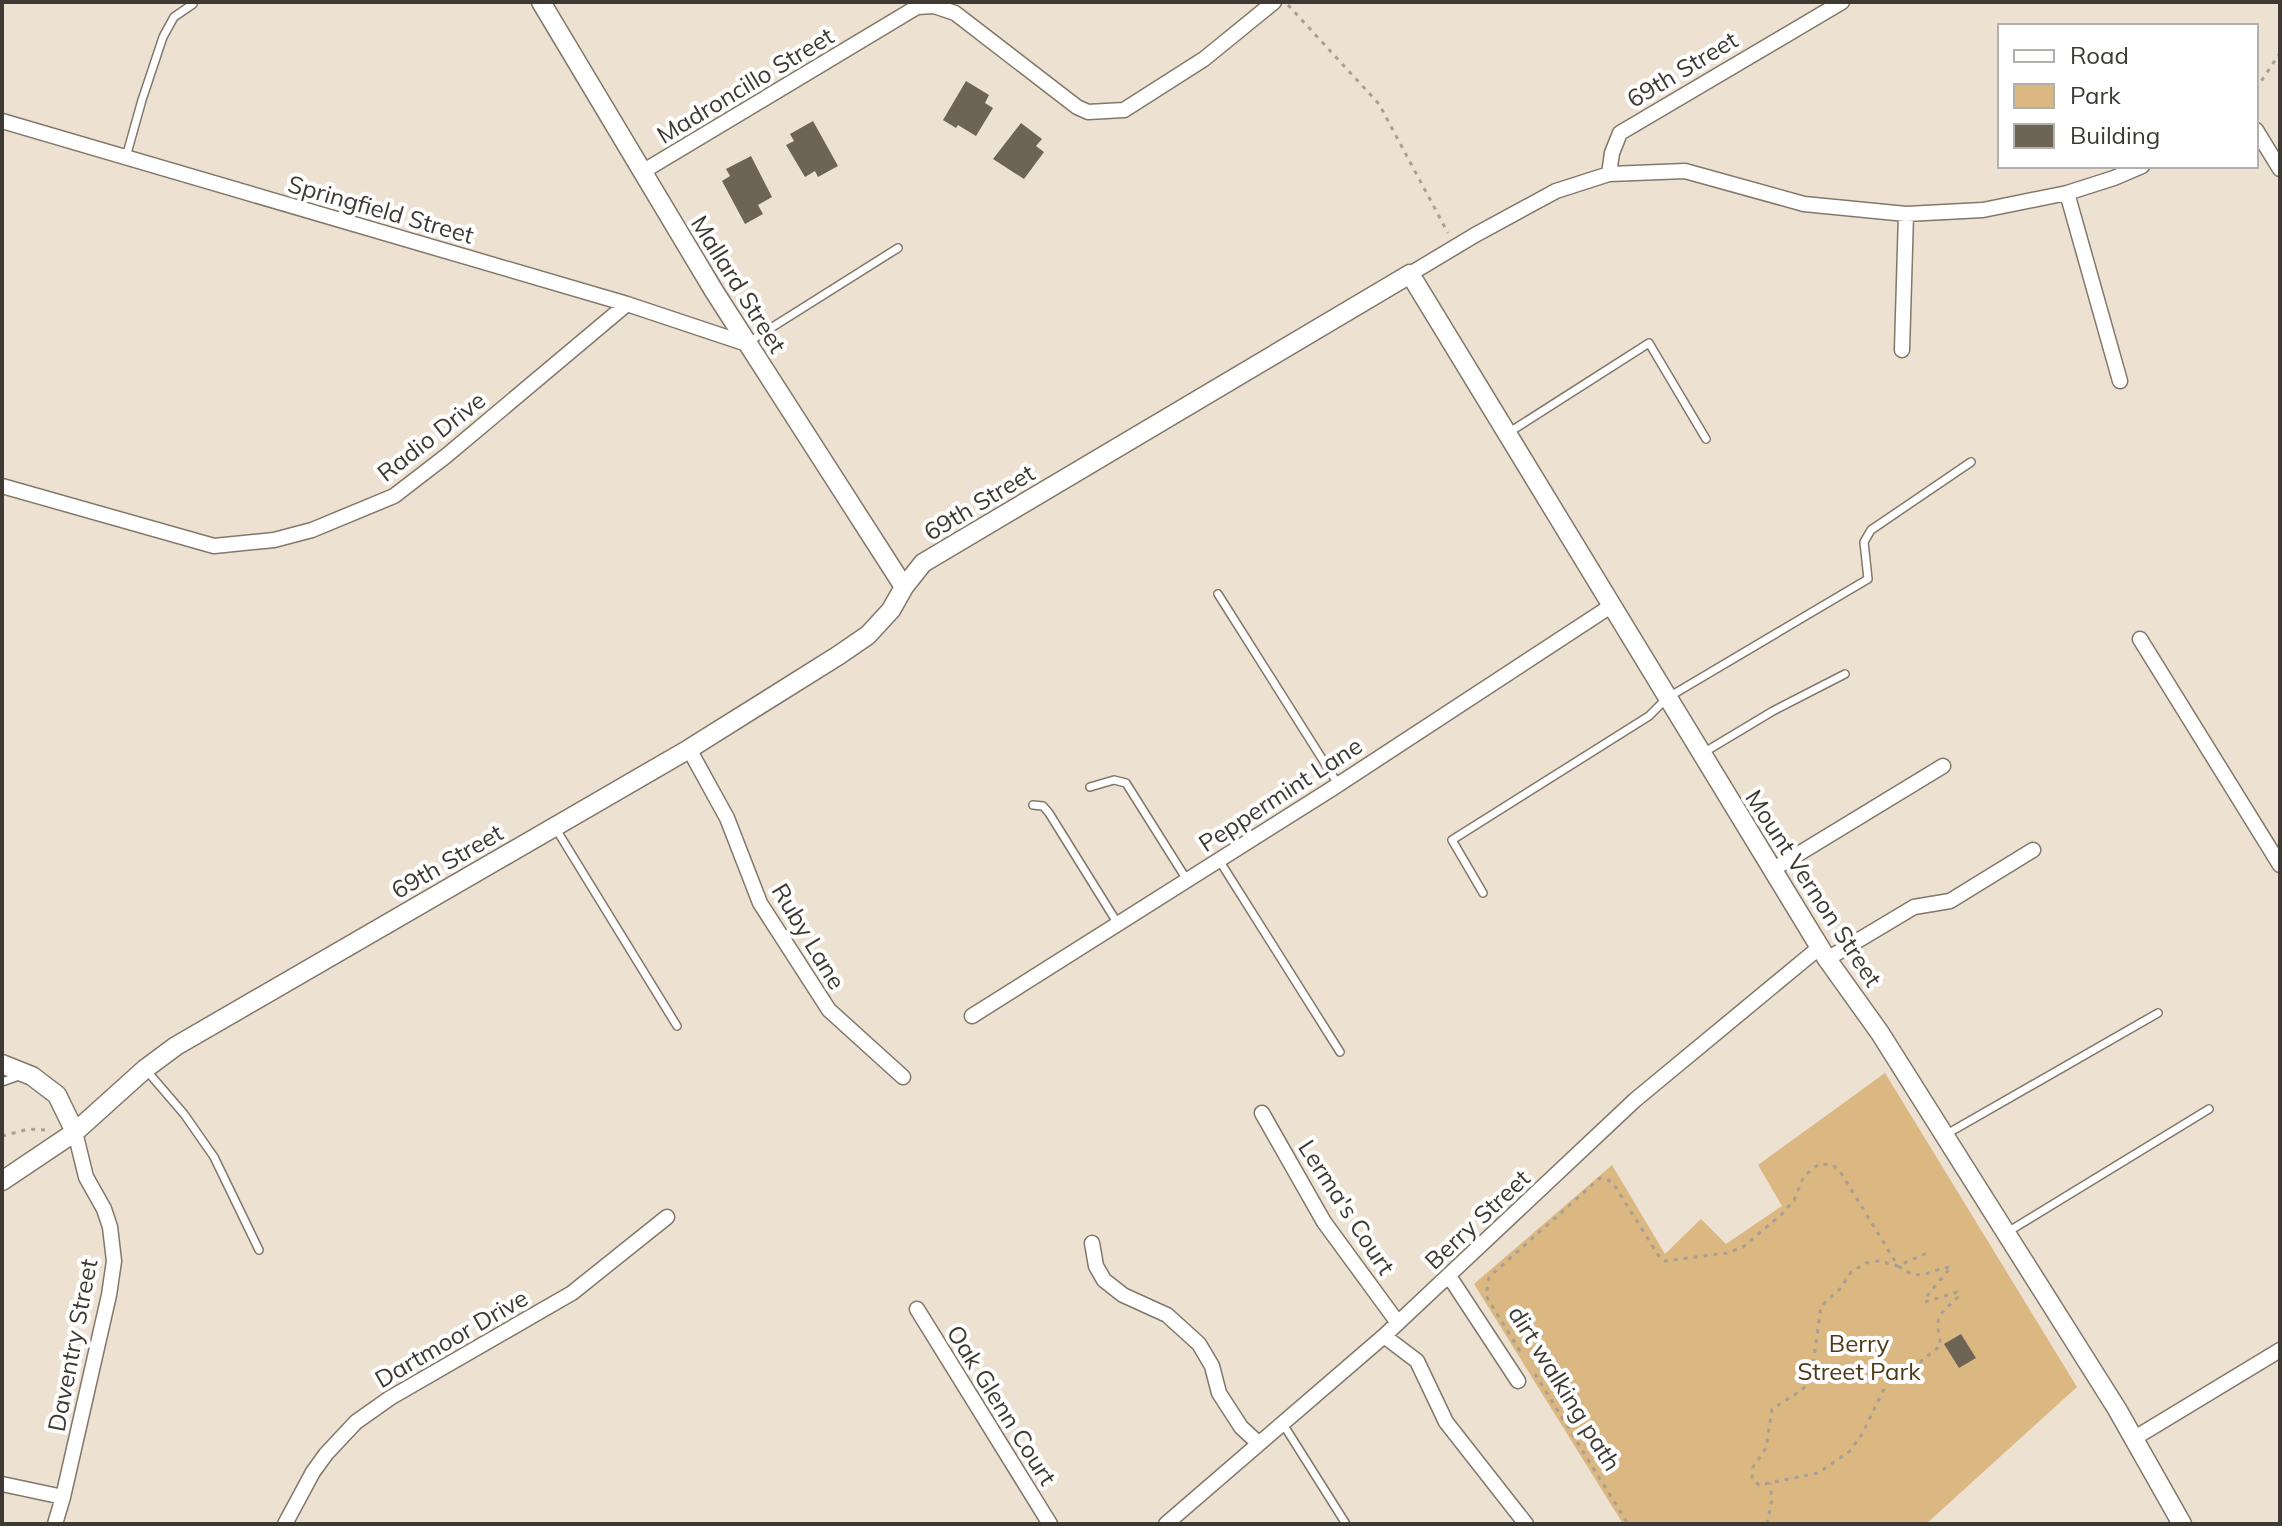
<svg xmlns="http://www.w3.org/2000/svg" width="2282" height="1526" font-family="Mulish,sans-serif">
  <rect width="100%" height="100%" fill="#ede1d1"/>
  <path fill="#dbb782" d="M1885 1073 2077 1387 1926 1524H1623L1474 1284 1612 1165 1665 1254 1701 1219 1726 1244 1782 1206 1758 1165Z"/>
  <path fill="#6e6455" d="M966 81 989 95 985 103 993 108 976 136 958 125 956 128 943 120Z
    M813 121 838 166 818 177 815 171 805 177 786 145 794 141 790 134Z
    M1021 123 1042 139 1036 146 1044 152 1024 179 993 159Z
    M751 156 772 197 758 205 763 214 745 224 722 181 730 176 726 169Z
    M1961 1334 1976 1358 1959 1368 1944 1344Z"/>
  <g fill="none" stroke-linecap="round" stroke-linejoin="round">
    <defs>
      <path id="service" d="M126 157 142 100 163 37 174 17 193 4
        M747 343 898 248
        M1508 433 1649 343 1706 439
        M1218 594 1338 784
        M1703 753 1773 711 1845 674
        M1090 787 1114 780 1126 783 1187 880
        M1033 805 1043 806 1049 813 1118 924
        M556 829 677 1026
        M1219 860 1340 1052
        M1483 893 1452 840 1649 716 1667 698 1868 579 1864 542 1871 530 1971 462
        M147 1071 184 1114 214 1157 259 1250
        M2 1082 19 1076
        M1945 1135 2158 1013
        M2006 1233 2209 1109
        M1283 1424 1346 1524"/>
      <path id="minor" d="M2 121 627 304 747 344
        M2256 130 2280 169
        M642 172 917 7 934 6 955 13 1077 107 1088 112 1124 110 1204 59 1274 2
        M1609 174 1612 153 1620 133 1842 2
        M2067 193 2120 381
        M1410 274 1475 235 1556 191 1609 174 1685 171 1804 204 1906 214 1983 210 2067 193 2114 178 2142 166
        M1902 350 1906 214
        M2 486 214 546 274 540 312 530 394 496 446 456 627 304
        M2140 639 2280 865
        M689 749 727 818 760 903 829 1010 903 1077
        M1772 870 1943 766
        M1827 959 1914 907 1950 901 2033 850
        M972 1016 1333 788 1611 606
        M1262 1113 1324 1222 1398 1323
        M1092 1243 1096 1266 1104 1280 1123 1295 1167 1315 1199 1344 1212 1366 1219 1393 1241 1427 1258 1443
        M1449 1276 1518 1381
        M917 1309 1050 1524
        M1384 1336 1417 1361 1446 1422 1526 1524
        M2133 1439 2280 1350
        M2 1484 63 1497
        M55 1524 63 1497 109 1295 114 1261 110 1227 104 1209 86 1177 75 1132
        M285 1524 313 1472 326 1454 356 1422 390 1398 572 1293 667 1217
        M1166 1524 1384 1336 1635 1100 1820 947"/>
      <path id="tertiary" d="M541 2 714 291 904 587
        M2 1064 32 1076 57 1095 75 1132
        M2 1181 75 1132 145 1069 176 1046 689 749 839 655 868 635 891 610 904 587 923 563 1410 274 1827 959 1880 1033 2117 1409 2182 1524"/>
    </defs>
    <use href="#service" stroke="#827869" stroke-width="10"/>
    <use href="#minor" stroke="#827869" stroke-width="17"/>
    <use href="#tertiary" stroke="#827869" stroke-width="21"/>
    <path stroke="#a99f93" stroke-width="3" stroke-dasharray="4 6" stroke-linecap="butt" d="M1288 5 1379 104 1448 233
      M2256 89 2280 53
      M2 1136 29 1129 45 1130
      M1520 1351 1486 1296 1489 1277 1600 1178 1606 1179 1613 1183 1660 1258 1665 1261 1727 1253 1743 1247 1783 1213 1794 1200 1804 1176 1819 1164 1833 1165 1841 1173 1898 1266C1923 1284 1928 1269 1951 1267L1927 1296 1925 1302 1957 1292 1960 1295C1938 1317 1934 1313 1941 1345L1920 1362 1893 1375 1883 1391 1862 1434 1850 1451 1818 1473 1759 1485 1752 1479 1753 1467 1766 1448 1772 1409 1802 1390 1811 1380 1821 1306 1841 1288 1851 1272 1866 1263 1879 1261 1898 1266 1929 1252
      M1535 1374 1628 1524
      M1767 1524 1772 1499 1770 1483"/>
    <use href="#service" stroke="#fff" stroke-width="7"/>
    <use href="#minor" stroke="#fff" stroke-width="14"/>
    <use href="#tertiary" stroke="#fff" stroke-width="18"/>
  </g>
  <g text-anchor="middle" dominant-baseline="central" stroke-width="8" stroke-linejoin="round" paint-order="stroke">
    <g font-size="24" fill="#3e3933" stroke="#fff">
      <text transform="translate(1682 69) rotate(-31)">69th Street</text>
      <text transform="translate(745 85) rotate(-31)">Madroncillo Street</text>
      <text transform="translate(381 209) rotate(16)">Springfield Street</text>
      <text transform="translate(739 284) rotate(58)">Mallard Street</text>
      <text transform="translate(431 436) rotate(-38)">Radio Drive</text>
      <text transform="translate(979 502) rotate(-31)">69th Street</text>
      <text transform="translate(1280 794) rotate(-33)">Peppermint Lane</text>
      <text transform="translate(447 861) rotate(-30)">69th Street</text>
      <text transform="translate(1814 888) rotate(57)">Mount Vernon Street</text>
      <text transform="translate(809 936) rotate(59)">Ruby Lane</text>
      <text transform="translate(1347 1207) rotate(57)">Lerma's Court</text>
      <text transform="translate(1477 1219) rotate(-43)">Berry Street</text>
      <text transform="translate(451 1338) rotate(-30)">Dartmoor Drive</text>
      <text transform="translate(72 1345) rotate(-79)">Daventry Street</text>
      <text transform="translate(1565 1388) rotate(58)">dirt walking path</text>
      <text transform="translate(1002 1405) rotate(58)">Oak Glenn Court</text>
    </g>
    <g font-size="24" fill="#4f3a17" stroke="#fff">
      <text x="1859" y="1343">Berry<tspan x="1859" dy="28">Street Park</tspan></text>
    </g>
  </g>
  <rect width="2282" height="1526" fill="none" stroke="#3e3933" stroke-width="8"/>
  <rect x="1998" y="24" width="260" height="144" fill="#ffffff" stroke="#b2b0ad" stroke-width="2"/>
  <rect x="2014" y="50" width="40" height="12" fill="#ffffff" stroke="#b2b0ad" stroke-width="2"/>
  <text x="2070" y="64" font-size="24" fill="#3e3933">Road</text>
  <rect x="2014" y="84" width="40" height="24" fill="#dbb782" stroke="#b2b0ad" stroke-width="2"/>
  <text x="2070" y="104" font-size="24" fill="#3e3933">Park</text>
  <rect x="2014" y="124" width="40" height="24" fill="#6e6455" stroke="#b2b0ad" stroke-width="2"/>
  <text x="2070" y="144" font-size="24" fill="#3e3933">Building</text>
</svg>
